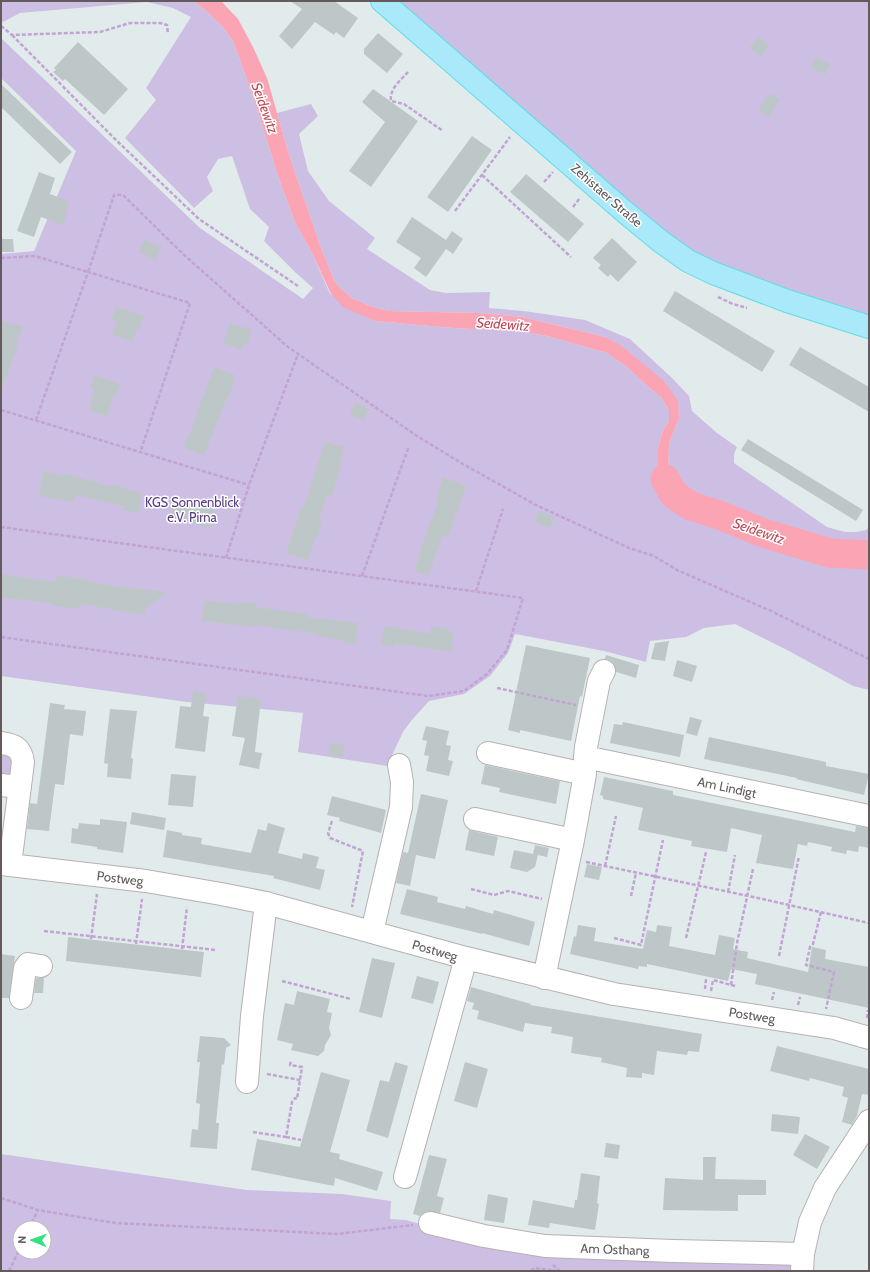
<svg xmlns="http://www.w3.org/2000/svg" width="870" height="1272" font-family="Cabin,sans-serif">
  <rect width="100%" height="100%" fill="#e2ebec"/>
  <path fill="#cdbfe3" fill-rule="evenodd" d="M1 1H193L203 8 222 26 233 41 252 93 279 179 295 222 312 253 330 294 375 321 453 328 518 331 547 336 607 353 627 367 645 384 661 397 669 410V421L662 432 658 449V480L691 506 722 516 766 534 869 555V690L853 686 789 651 735 624 704 628 686 637 650 641 646 662 604 651 515 634 508 653 490 676 464 694 429 701 411 721 403 732 387 766 298 752 303 713 187 702 1 676V254L34 251 76 151 1 78V38L200 228 303 299 313 288 295 272 264 241 269 227 250 209 232 156 218 159 207 177 213 191 194 208 125 138 156 100 146 88 191 17 173 8 147 2 20 13 3 22 1 19Z
    M390 1H869V319L749 279 693 254 622 203Z
    M311 104 318 116 299 134 308 171 329 201 375 238 367 249 430 290 446 293 490 292 489 308 524 311 585 320 630 339 673 379 689 396 692 411 717 433 737 447 734 454V463L827 527 845 532H856L866 530 869 527V549L831 545 787 534 764 525 693 501 679 493 668 476 669 442 679 419 678 401 605 337 523 317 477 313 389 311 370 306 352 298 340 288 334 280 321 248 290 158 277 113Z
    M1 748 15 757 14 778H1Z
    M1 1154 247 1190 342 1194 391 1201 390 1219 406 1220 460 1235 794 1259 797 1271H1ZM20 1228H44V1252H20Z"/>
  <path fill="#faa4b4" d="M193 1H221L238 19 253 47 267 78 290 158 321 248 334 280 340 288 352 298 370 306 389 311 477 313 523 317 605 337 620 345 664 381 678 401 679 419 669 442 668 476 679 493 693 501 764 525 787 534 831 545 869 549V555C856 553 842 556 829 553 781 542 737 521 691 506L689 509 669 498 658 480V449L662 432 669 421V410L661 397 645 384 627 367 607 353 547 336 518 331 453 328 375 321 343 307 331 294 312 253 295 222 279 179 252 93 233 41 222 26 203 8Z"/>
  <g fill="none" stroke-linecap="round" stroke-linejoin="round">
    <path stroke="#faa4b4" stroke-width="29" d="M665 479 674 495 691 506 722 516 766 534 830 553 869 555"/>
  </g>
  <path fill="#bec7c8" d="M290 1H334L358 18 344 38 336 32 334 35 315 22 292 49 279 36 302 9Z
    M378 33 403 54 387 73 364 54V49Z
    M758 37 769 45 761 57 749 48Z
    M78 42 128 89 104 115 65 79 63 81 53 72 56 70 54 68Z
    M816 57 831 64 825 75 811 67Z
    M1 84 72 152 60 164 1 107Z
    M373 89 418 121 371 187 349 171 385 122 362 102Z
    M770 93 780 100 769 117 758 110Z
    M472 136 492 150 448 212 427 197Z
    M39 172 55 178 50 194 69 201 66 210 68 211 63 225 41 217 34 237 17 231Z
    M526 174 584 224 568 242 510 192Z
    M412 217 446 240 452 231 463 239 453 254 446 249 426 277 414 268 421 258 396 242Z
    M612 238 637 262 618 282 610 274 608 277 598 268 601 265 593 258Z
    M1 239H13L14 252H1Z
    M144 240 161 247 156 260 139 253Z
    M675 291 775 351 762 372 663 311Z
    M116 307 144 316 139 330 137 329 132 342 112 334 117 321 111 320Z
    M1 321 23 326 16 345 18 346 2 388H1Z
    M230 323 252 330 247 345 244 344 242 350 223 343Z
    M800 347 869 387V412L789 365Z
    M214 367 235 375 229 398 227 397 204 455 184 448 188 434 190 435 202 398H203Z
    M94 375 120 384 116 397 113 396 107 416 89 410 94 390 90 389Z
    M355 402 369 409 364 420 350 415Z
    M748 439 863 510 856 521 741 450Z
    M325 442 344 447 339 465 341 466 332 496 327 495 319 520 322 521 317 539 315 538 308 560 286 553 301 508 303 509Z
    M43 471 63 476 64 473 111 487 112 484 142 494 139 513 123 510 124 506 75 495 74 502 39 496Z
    M443 477 466 486 448 537 443 535 428 576 414 571 422 549 421 548 439 499 436 498Z
    M174 498 188 502V503L214 509 210 528 194 524V523L169 518Z
    M539 511 555 517 550 528 534 522Z
    M1 574 55 582 56 575 89 580V582L121 587 167 592 146 608 145 615 80 604 79 609 50 605V603L1 597Z
    M204 601 241 604V602L257 603 256 607 307 614V617L358 623 355 644 343 643V640L317 636 318 634 255 625 254 627 202 621Z
    M384 626 430 634 431 626 448 629 447 631 454 632 451 652 395 643 394 647 381 645Z
    M669 641 665 661 651 659 655 643Z
    M526 645 590 658 582 697 580 696 571 741 520 730V733L508 730Z
    M606 655 639 665 636 678 616 672 614 664 610 660 605 659Z
    M677 660 697 666 692 682 673 676Z
    M193 691 206 693 203 716 209 717 205 752 175 748 180 706 191 707Z
    M238 696 261 699 255 752 262 753 259 769 239 765 245 738 232 736Z
    M50 703 65 705 64 709 86 711 83 736 70 734 64 785 55 784 49 831 27 829 30 803 37 804Z
    M110 709 137 711 131 758 133 759 131 779 107 777 108 764 104 763Z
    M690 717 702 720 697 736 686 733Z
    M623 722 684 735 680 757 610 743 614 724 622 725Z
    M426 726 449 731 446 745 451 746 448 760 453 761 449 776 426 771 429 756 424 755 427 741 422 740Z
    M709 737 826 762V766L869 774 864 795 796 779 797 778 704 759Z
    M330 743 344 745 343 757 328 755Z
    M485 765 560 781 556 804 499 792 500 788 481 784Z
    M171 774 196 776 193 807 168 805Z
    M604 777 673 791V795L855 832 856 826 869 828V848L859 846 858 852 847 850 846 854 831 851 832 847 808 842 807 846 798 844 793 869 756 863 762 835 731 828 727 852 691 846 692 841 638 830 643 808 603 799V796L600 795Z
    M421 794 448 800 435 859 416 855 410 886 396 883 403 852 413 854 408 853Z
    M332 796 386 810 381 833 339 821 340 818 327 815Z
    M132 812 166 818 164 830 130 824Z
    M100 819 127 822 123 853 97 849V847L71 843 72 828 78 829 79 823 100 825Z
    M268 823 285 828 278 853 302 859 303 853 319 857 316 868 325 870 320 890 273 878 274 876 163 857 167 830 182 833V835L202 838 201 844 251 853 258 829 266 831Z
    M469 830 498 837 494 856 465 850Z
    M535 845 549 848 547 857 533 854Z
    M514 850 538 855 535 867 527 872 510 868Z
    M587 864 602 867 599 880 584 877Z
    M407 889 438 897 437 902 465 909 466 906 493 914 494 910 535 922 529 946 482 933V934L400 914Z
    M578 925 596 928 594 941 643 949 647 930 656 932 657 925 672 927 669 946 715 955 719 935 735 938 733 949 748 952 747 958 808 972 812 947 826 950 825 959 869 967V1008L755 984 757 974 731 969 728 981 647 964V967L639 966 638 969 570 954 574 936 576 937Z
    M68 937 204 952 201 977 66 961Z
    M1 954 15 956 9 998H1Z
    M372 958 395 963 382 1018 359 1012Z
    M417 976 439 982 433 1004 411 998Z
    M36 978H44L43 993H34Z
    M471 987 531 1004 530 1005 702 1034 699 1052 688 1051 687 1055 657 1051 654 1075 642 1073V1078L626 1077 627 1068 601 1062 602 1058 571 1053 573 1037 551 1033 552 1027 525 1023 523 1032 477 1019 479 1011 472 1009 474 1003 467 1001Z
    M297 991 330 999 327 1012 332 1013 329 1028 331 1035 325 1045 324 1051 318 1056 291 1050 293 1044 277 1040 285 1003 294 1005Z
    M200 1036 224 1038 231 1045 226 1048 224 1065 222 1064 216 1123H219L217 1149 190 1147 192 1129 198 1130 200 1104 196 1103 200 1062H197Z
    M777 1046 869 1069V1095L862 1094 857 1116 852 1125 842 1122 848 1098 842 1096 844 1087 810 1078 809 1081 770 1071Z
    M395 1062 408 1066 388 1138 366 1131 380 1080 389 1082Z
    M465 1062 488 1069 477 1108 454 1101Z
    M321 1072 350 1080 330 1152 340 1154 339 1159 383 1172 377 1191 335 1178 334 1186 251 1170 257 1139 300 1147Z
    M772 1114 800 1117 798 1134 771 1131Z
    M805 1134 830 1147 817 1169 793 1155Z
    M606 1143 620 1145 618 1159 604 1157Z
    M429 1155 447 1159 437 1196 444 1198 440 1213 427 1211 420 1216 413 1214Z
    M703 1157H716L715 1179 766 1180V1195H738V1211L663 1210 665 1178 703 1180Z
    M581 1173 600 1176 597 1203 599 1204 595 1230 550 1223 549 1228 528 1225 533 1200 574 1208 575 1200H577Z
    M488 1194 508 1198 504 1223 484 1220Z"/>
  <g fill="none" stroke-linecap="round" stroke-linejoin="round">
    <defs>
      <path id="minor" d="M1 743C15 745 21 748 23 762L10 865
        M488 753 585 774
        M585 757 586 747 599 681 604 671
        M1 785 20 787
        M475 819 573 840
        M1 864 146 881 221 894 266 903 466 958 614 994 834 1028 869 1038
        M372 932 401 807 402 782 399 765
        M544 978 573 840 585 774V757L869 816
        M21 998 25 968 28 964 41 966
        M247 1082 252 1016 266 903
        M405 1177 466 958
        M430 1223 484 1236 545 1246 673 1251 803 1254
        M802 1271 803 1254 810 1222 825 1188 869 1121"/>
      <path id="major" d="M382 1 626 213 660 241 688 261 713 273 787 301 869 327"/>
    </defs>
    <use href="#minor" stroke="#b7b0b0" stroke-width="24"/>
    <use href="#major" stroke="#5edce9" stroke-width="24"/>
    <path stroke="#c2a3d4" stroke-width="2.5" stroke-dasharray="4 2" stroke-linecap="butt" d="M1 26 12 35 100 32 130 23H160L167 25 168 34
      M12 35 116 140 199 219 298 286
      M408 72C401 80 389 89 391 101L404 104 443 131
      M482 175 571 257
      M544 182 553 172
      M573 207 580 198
      M455 211 510 137
      M1 258 35 256 88 272 114 195H123L183 254 288 347 417 436 463 464 536 505 629 548 654 556 677 570 771 611 869 659
      M718 297 733 304 747 308
      M1 410 249 485
      M36 420 88 272 190 303 140 453
      M1 527 523 598 507 650 487 674 464 691 428 696 1 637
      M226 558 249 485 298 354
      M362 576 409 446
      M476 591 503 509
      M497 688 576 705
      M332 821 328 833 330 838 363 851 352 907
      M586 862 758 898 869 923
      M605 866 616 816
      M471 889 494 895 508 891 542 899
      M728 892 735 855
      M631 896 636 873
      M821 912 813 944 810 947 806 965 834 972 826 1009
      M44 931 216 950
      M614 938 641 945 663 840
      M686 938 706 852
      M91 939 97 894
      M136 944 142 899
      M182 949 187 907
      M779 956 799 856
      M282 981 351 999
      M731 985 737 943 753 869
      M705 989 706 979
      M711 991 713 980 735 986
      M772 1000 774 992
      M798 1005 800 997
      M867 1018 868 1010
      M267 1074 300 1080
      M253 1132 286 1137 292 1102 295 1098 297 1099 302 1067 290 1065 291 1061
      M286 1137 301 1140
      M1 1198 38 1210 115 1223 337 1234 413 1225
      M29 1228 38 1210
      M553 1265 560 1271
      M9 1271 20 1248
      M531 1271 534 1268 558 1271"/>
    <use href="#minor" stroke="#fff" stroke-width="22"/>
    <use href="#major" stroke="#a9e9fa" stroke-width="22"/>
  </g>
  <g text-anchor="middle" dominant-baseline="central" stroke-width="3" stroke-linejoin="round" paint-order="stroke">
    <g font-size="13" fill="#625a5b" stroke="#fff">
      <text transform="translate(607 195) rotate(41)">Zehistaer Straße</text>
      <text transform="translate(727 787) rotate(12)">Am Lindigt</text>
      <text transform="translate(120 878) rotate(7)">Postweg</text>
      <text transform="translate(435 950) rotate(16)">Postweg</text>
      <text transform="translate(752 1015) rotate(9)">Postweg</text>
      <text transform="translate(615 1249) rotate(2)">Am Osthang</text>
    </g>
    <g font-size="13" fill="#583982" stroke="#fff">
      <text x="192" y="502">KGS Sonnenblick<tspan x="192" dy="15">e.V. Pirna</tspan></text>
    </g>
    <g font-size="14" font-style="italic" fill="#bc4855" stroke="#fff">
      <text transform="translate(265 108) rotate(70)">Seidewitz</text>
      <text transform="translate(503 324) rotate(4)">Seidewitz</text>
      <text transform="translate(759 531) rotate(19)">Seidewitz</text>
    </g>
  </g>
  <rect width="870" height="1272" fill="none" stroke="#625a5b" stroke-width="4"/>
  <g transform="translate(32 1240) rotate(272)"><circle r="19" fill="#ffffff" stroke="#c0bdbd"/>
  <path d="M0-3L7 15L0 10L-7 15Z" fill="#35e082"/>
  <text y="-6" font-size="11" font-weight="bold" text-anchor="middle" fill="#625a5b">N</text>
  </g>
</svg>
